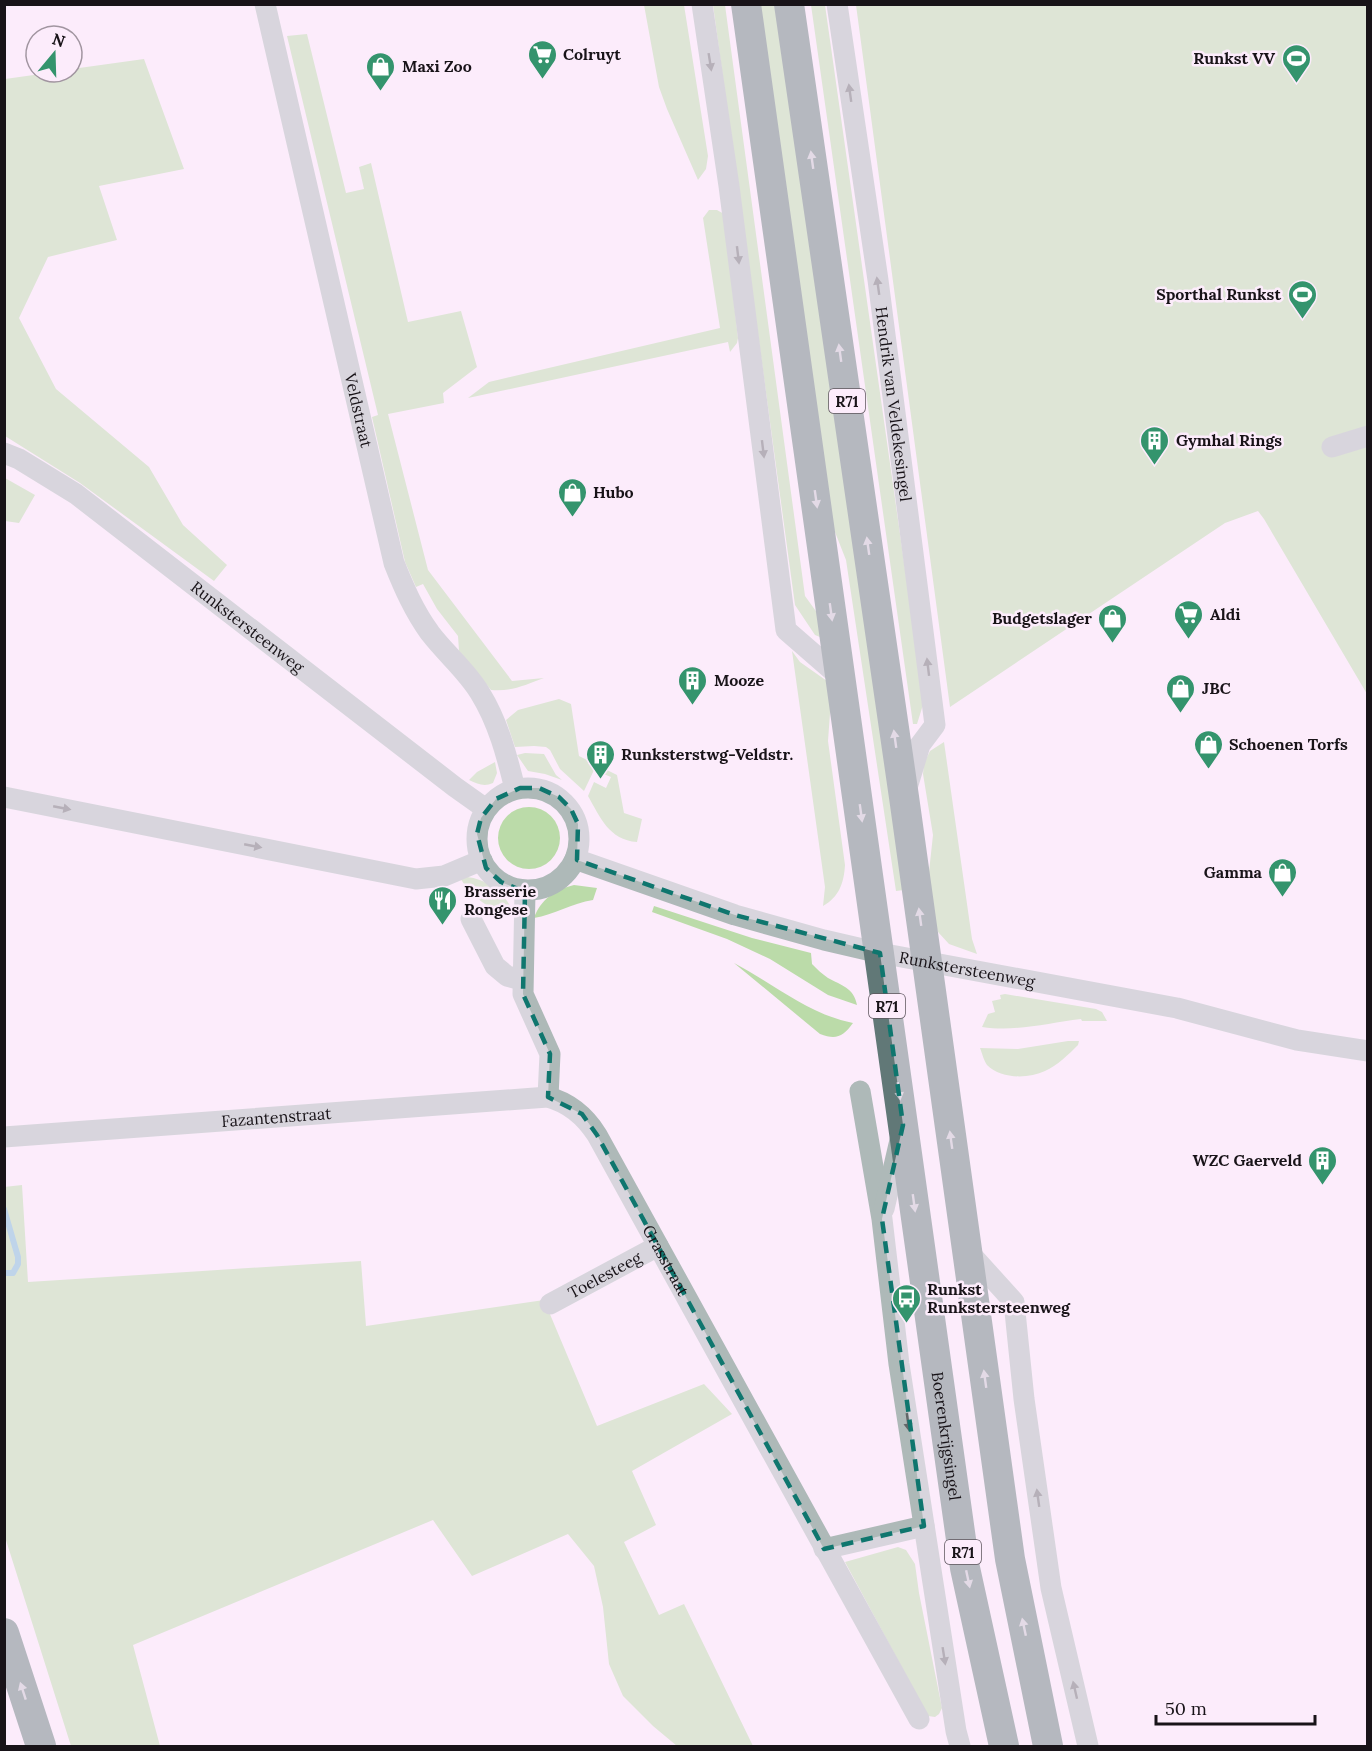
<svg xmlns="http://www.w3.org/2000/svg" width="1372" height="1751" font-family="Lora,serif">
  <rect width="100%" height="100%" fill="#fcecfb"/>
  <path fill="#bbdba9" d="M644 5H684L708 156 706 169 698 180 667 109 659 87Z
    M713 5H725L805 596 818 614 820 637 815 635 795 605Z
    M759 5H777L904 890 896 891 846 560 833 527Z
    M811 5H825L923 696 922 708 917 724H913Z
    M856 5H1367V694L1264 519 1258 511 1225 523 950 707Z
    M307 34 346 193 364 189 359 167 371 163 408 322 461 311 477 367 443 393 444 403 388 414 428 570 512 681 544 678C525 685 511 692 491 690L459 651 458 636 437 609 423 584 416 587 405 562 372 417 378 415 287 36Z
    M144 59 184 169 99 186 117 240 48 257 19 318 56 389 149 467 183 525 227 565 214 581 80 483 5 436V79L55 72H72V69Z
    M709 210H717L724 214 738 338 737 343 730 352 728 342 468 398 489 382 720 328 703 218Z
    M5 478 35 495 19 523 5 521Z
    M792 651 800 662 827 681 831 700 828 741 845 865C844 883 839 897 823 906L825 887Z
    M559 699 571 704 579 756 617 775 624 813 642 819 637 842C609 840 600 817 588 796L594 782 606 788 611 777 594 770 584 791 560 769 550 750 546 747 534 746 515 747 506 720 518 710Z
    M944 742 972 939 977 954 949 944 938 932 933 919 928 881 933 835 923 774 924 763 930 751Z
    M525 753 544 754 556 775 562 780 545 774 528 771 517 755Z
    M495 762 497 773 493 783C484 787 478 784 469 780L477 772Z
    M498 838a31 31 0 1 1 62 0a31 31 0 1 1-62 0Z
    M467 877C488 879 510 896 514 917 491 910 473 899 460 878Z
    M574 885 597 888 593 900C572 903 554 915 534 918 541 899 555 890 574 885Z
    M654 906 752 938 811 953 812 964C817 969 822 974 828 978 841 985 854 988 857 1005L828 995 770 959 727 939 652 912Z
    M734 963C774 984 808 1014 853 1023 843 1037 836 1040 820 1034Z
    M1005 994 1096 1009 1102 1012 1107 1021H1082L1081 1019C1048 1023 1016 1032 982 1027L988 1014 995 1012 992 1001 1001 999 1000 995Z
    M1068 1041H1079L1078 1045C1069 1054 1057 1066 1045 1071 1028 1079 1001 1079 987 1065 984 1061 982 1053 980 1048L1018 1049Z
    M22 1185 28 1282 361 1261 366 1326 544 1300 597 1426 704 1384 732 1414 632 1471 656 1525 624 1542 659 1615 684 1604 753 1746H677L653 1726 623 1696 609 1664 603 1607 594 1566 568 1534 472 1576 433 1520 133 1645 160 1746H71L5 1537 4 1187Z
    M898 1547 906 1550 915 1564 919 1593 942 1708 939 1714 935 1717 928 1716 845 1562Z"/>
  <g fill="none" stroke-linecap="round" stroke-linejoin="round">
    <path stroke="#75b5d6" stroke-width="6" d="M4 1209 18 1257V1264L13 1273H4"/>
    <g stroke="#aeb9b8" stroke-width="21">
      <path id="s1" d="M265 4 394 563C404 588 414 611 430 633 446 654 467 671 480 693 498 722 507 756 515 789"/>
      <path d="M702 4 729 186 786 630 840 677"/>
      <path id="s2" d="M837 4 878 280 935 725 920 745 906 791"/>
      <path d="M1332 447 1368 436"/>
      <path id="s3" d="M4 453 19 459 76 494 455 787 486 809"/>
      <circle cx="528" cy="839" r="51"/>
      <path d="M4 797 416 879 444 876 482 860"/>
      <path id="s4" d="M575 859 735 915 824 940 880 953 1177 1008 1297 1040 1368 1051"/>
      <path d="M525 891 523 994 550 1054 548 1097"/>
      <path d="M471 919 495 966 507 976 522 980"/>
      <path d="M860 1091 882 1219 899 1364 956 1731 960 1746"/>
      <path id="s5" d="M4 1137 548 1097C570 1103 585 1116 597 1135L919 1719"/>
      <path d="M884 1209 900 1140"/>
      <path d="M967 1250 1014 1302 1024 1399 1051 1588 1088 1746"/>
      <path id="s6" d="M550 1304 658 1246"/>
      <path d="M824 1549 924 1526"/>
    </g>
    <g stroke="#617877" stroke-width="30">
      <path id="s7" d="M746 4 965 1568 1004 1746"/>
      <path d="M789 4 904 797 1010 1559 1048 1746"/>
      <path d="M4 1633 41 1746"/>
    </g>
  </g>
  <defs><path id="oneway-solid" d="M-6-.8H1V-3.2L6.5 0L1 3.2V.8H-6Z" transform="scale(1.5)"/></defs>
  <g fill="#636668">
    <use href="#oneway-solid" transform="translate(710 62) rotate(81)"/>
    <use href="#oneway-solid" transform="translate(850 93) rotate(-98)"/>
    <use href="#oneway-solid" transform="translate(738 255) rotate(83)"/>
    <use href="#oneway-solid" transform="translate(878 286) rotate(-98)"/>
    <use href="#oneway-solid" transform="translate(763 449) rotate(83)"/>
    <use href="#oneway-solid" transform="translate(928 667) rotate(-97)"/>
    <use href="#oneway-solid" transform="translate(62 808) rotate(11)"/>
    <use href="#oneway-solid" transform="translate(253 846) rotate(11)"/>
    <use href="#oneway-solid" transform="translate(908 1422) rotate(82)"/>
    <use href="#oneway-solid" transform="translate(1038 1498) rotate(-98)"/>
    <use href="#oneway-solid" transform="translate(944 1656) rotate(81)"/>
    <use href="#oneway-solid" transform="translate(1075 1690) rotate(-103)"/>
  </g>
  <g fill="#c6c3cd">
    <use href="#oneway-solid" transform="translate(812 160) rotate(-98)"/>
    <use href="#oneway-solid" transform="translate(840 353) rotate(-98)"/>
    <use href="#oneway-solid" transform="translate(816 499) rotate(82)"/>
    <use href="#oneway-solid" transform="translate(868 546) rotate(-98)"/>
    <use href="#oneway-solid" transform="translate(831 612) rotate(82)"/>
    <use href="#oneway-solid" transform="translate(895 739) rotate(-98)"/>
    <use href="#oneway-solid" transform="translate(861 813) rotate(82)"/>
    <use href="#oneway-solid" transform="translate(920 917) rotate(-98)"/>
    <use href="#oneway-solid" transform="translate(899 1091) rotate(82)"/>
    <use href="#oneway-solid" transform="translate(951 1140) rotate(-98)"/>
    <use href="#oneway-solid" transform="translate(914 1203) rotate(82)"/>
    <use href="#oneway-solid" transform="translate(985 1379) rotate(-98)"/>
    <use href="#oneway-solid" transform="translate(968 1579) rotate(78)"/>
    <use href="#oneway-solid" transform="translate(1024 1627) rotate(-102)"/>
    <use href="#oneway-solid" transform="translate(23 1691) rotate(-108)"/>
  </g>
  <path d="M0 0H1372V1751H0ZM520 788H539L559 797 571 809 578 824 577 860 735 915 880 953 903 1125 882 1219 924 1526 824 1549 597 1135 582 1114 548 1097 550 1054 523 994 525 892 501 882 486 868 477 834 481 818 496 799Z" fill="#fcecfb" fill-opacity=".55" fill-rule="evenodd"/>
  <path fill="none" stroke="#0f766e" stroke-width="4.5" stroke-dasharray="12 8" stroke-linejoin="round" d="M520 788H539L559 797 571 809 578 824 577 860 735 915 880 953 903 1125 882 1219 924 1526 824 1549 597 1135 582 1114 548 1097 550 1054 523 994 525 892 501 882 486 868 477 834 481 818 496 799Z"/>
  <defs>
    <symbol id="supermarket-pin" viewBox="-11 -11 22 30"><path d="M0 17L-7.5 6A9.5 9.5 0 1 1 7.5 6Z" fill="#34946d" stroke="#fcecfb"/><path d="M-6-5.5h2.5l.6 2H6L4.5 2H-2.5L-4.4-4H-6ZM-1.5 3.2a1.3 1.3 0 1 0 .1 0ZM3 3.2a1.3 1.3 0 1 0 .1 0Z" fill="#fff"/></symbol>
    <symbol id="stadium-pin" viewBox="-11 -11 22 30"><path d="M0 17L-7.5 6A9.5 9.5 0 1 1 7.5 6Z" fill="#34946d" stroke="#fcecfb"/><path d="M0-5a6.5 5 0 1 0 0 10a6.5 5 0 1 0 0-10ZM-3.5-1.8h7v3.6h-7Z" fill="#fff"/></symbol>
    <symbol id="shop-pin" viewBox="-11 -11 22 30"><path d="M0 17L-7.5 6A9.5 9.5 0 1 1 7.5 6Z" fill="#34946d" stroke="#fcecfb"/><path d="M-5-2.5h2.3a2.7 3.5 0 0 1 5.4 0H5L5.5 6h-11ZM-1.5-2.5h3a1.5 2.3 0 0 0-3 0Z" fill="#fff"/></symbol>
    <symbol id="building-pin" viewBox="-11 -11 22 30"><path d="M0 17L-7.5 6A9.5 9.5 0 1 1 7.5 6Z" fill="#34946d" stroke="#fcecfb"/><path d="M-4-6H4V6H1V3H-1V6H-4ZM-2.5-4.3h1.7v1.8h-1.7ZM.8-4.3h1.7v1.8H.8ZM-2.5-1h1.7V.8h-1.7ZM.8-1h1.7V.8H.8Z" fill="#fff"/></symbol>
    <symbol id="restaurant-pin" viewBox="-11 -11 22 30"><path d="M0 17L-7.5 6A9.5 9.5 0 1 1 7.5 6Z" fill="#34946d" stroke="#fcecfb"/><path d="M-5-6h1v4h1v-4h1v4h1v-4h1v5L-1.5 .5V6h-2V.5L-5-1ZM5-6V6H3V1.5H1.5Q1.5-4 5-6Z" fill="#fff"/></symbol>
    <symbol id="bus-pin" viewBox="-11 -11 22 30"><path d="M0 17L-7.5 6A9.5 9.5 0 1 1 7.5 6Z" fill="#34946d" stroke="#fcecfb"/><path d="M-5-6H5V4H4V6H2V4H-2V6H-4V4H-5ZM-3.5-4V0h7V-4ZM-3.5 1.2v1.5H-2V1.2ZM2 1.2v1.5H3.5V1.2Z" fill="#fff"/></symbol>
  </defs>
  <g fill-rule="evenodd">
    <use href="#supermarket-pin" x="526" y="38" width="33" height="45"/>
    <use href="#stadium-pin" x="1280" y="42" width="33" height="45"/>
    <use href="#shop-pin" x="364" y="50" width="33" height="45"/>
    <use href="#stadium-pin" x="1286" y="278" width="33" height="45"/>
    <use href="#building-pin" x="1138" y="424" width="33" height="45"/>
    <use href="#shop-pin" x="556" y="476" width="33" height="45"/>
    <use href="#supermarket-pin" x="1172" y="598" width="33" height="45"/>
    <use href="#shop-pin" x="1096" y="602" width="33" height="45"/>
    <use href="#building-pin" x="676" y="664" width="33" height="45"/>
    <use href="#shop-pin" x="1164" y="672" width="33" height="45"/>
    <use href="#shop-pin" x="1192" y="728" width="33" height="45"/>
    <use href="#building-pin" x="584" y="738" width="33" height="45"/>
    <use href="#shop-pin" x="1266" y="856" width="33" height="45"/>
    <use href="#restaurant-pin" x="426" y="884" width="33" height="45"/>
    <use href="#building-pin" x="1306" y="1144" width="33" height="45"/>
    <use href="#bus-pin" x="890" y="1282" width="33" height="45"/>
  </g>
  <g text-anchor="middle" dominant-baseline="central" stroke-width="5" stroke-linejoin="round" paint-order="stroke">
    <g fill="#fcecfb" stroke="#5c545c" stroke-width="1.5">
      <rect x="829" y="389" width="36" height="24" rx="4.5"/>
      <rect x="869" y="994" width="36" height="24" rx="4.5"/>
      <rect x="945" y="1540" width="36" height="24" rx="4.5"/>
    </g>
    <g font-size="15" font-weight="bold" fill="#181318">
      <text x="847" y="401">R71</text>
      <text x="887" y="1006">R71</text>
      <text x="963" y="1552">R71</text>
    </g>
    <g font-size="16" font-weight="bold" fill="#181318" stroke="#fcecfb" text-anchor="start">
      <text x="563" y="54">Colruyt</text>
      <text x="1275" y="58" text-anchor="end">Runkst VV</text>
      <text x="402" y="66">Maxi Zoo</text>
      <text x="1281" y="294" text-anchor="end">Sporthal Runkst</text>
      <text x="1176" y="440">Gymhal Rings</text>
      <text x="593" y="492">Hubo</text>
      <text x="1210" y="614">Aldi</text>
      <text x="1092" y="618" text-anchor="end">Budgetslager</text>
      <text x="714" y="680">Mooze</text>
      <text x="1202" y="688">JBC</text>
      <text x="1229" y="744">Schoenen Torfs</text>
      <text x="621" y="754">Runksterstwg-Veldstr.</text>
      <text x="1262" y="872" text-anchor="end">Gamma</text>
      <text x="464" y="891">Brasserie<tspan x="464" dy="18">Rongese</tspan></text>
      <text x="1302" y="1160" text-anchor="end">WZC Gaerveld</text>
      <text x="927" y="1289">Runkst<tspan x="927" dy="18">Runkstersteenweg</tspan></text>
    </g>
    <g font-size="16" fill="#181318" stroke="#fcecfb">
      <text stroke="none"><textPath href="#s2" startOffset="404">Hendrik van Veldekesingel</textPath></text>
      <text stroke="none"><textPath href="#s1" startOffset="417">Veldstraat</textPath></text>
      <text stroke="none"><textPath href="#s3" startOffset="300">Runkstersteenweg</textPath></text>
      <text stroke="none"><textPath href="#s4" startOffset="408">Runkstersteenweg</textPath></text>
      <text stroke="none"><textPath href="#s5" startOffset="273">Fazantenstraat</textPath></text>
      <text stroke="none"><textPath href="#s5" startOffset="752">Grasstraat</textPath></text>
      <text stroke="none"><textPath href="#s6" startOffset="62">Toelesteeg</textPath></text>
      <text stroke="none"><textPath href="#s7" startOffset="1446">Boerenkrijgsingel</textPath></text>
    </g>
  </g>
  <rect width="1372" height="1751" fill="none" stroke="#181318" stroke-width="12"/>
  <g transform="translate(54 54) rotate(19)"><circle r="28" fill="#fcecfb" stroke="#a195a0" stroke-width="1.5"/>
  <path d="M0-4.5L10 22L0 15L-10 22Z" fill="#34946d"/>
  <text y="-9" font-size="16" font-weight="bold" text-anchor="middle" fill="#181318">N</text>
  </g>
  <path d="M1156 1715v9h159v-9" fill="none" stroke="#181318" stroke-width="3"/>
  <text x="1165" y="1715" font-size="18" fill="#181318" stroke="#fcecfb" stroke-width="4.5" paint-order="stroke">50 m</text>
</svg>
